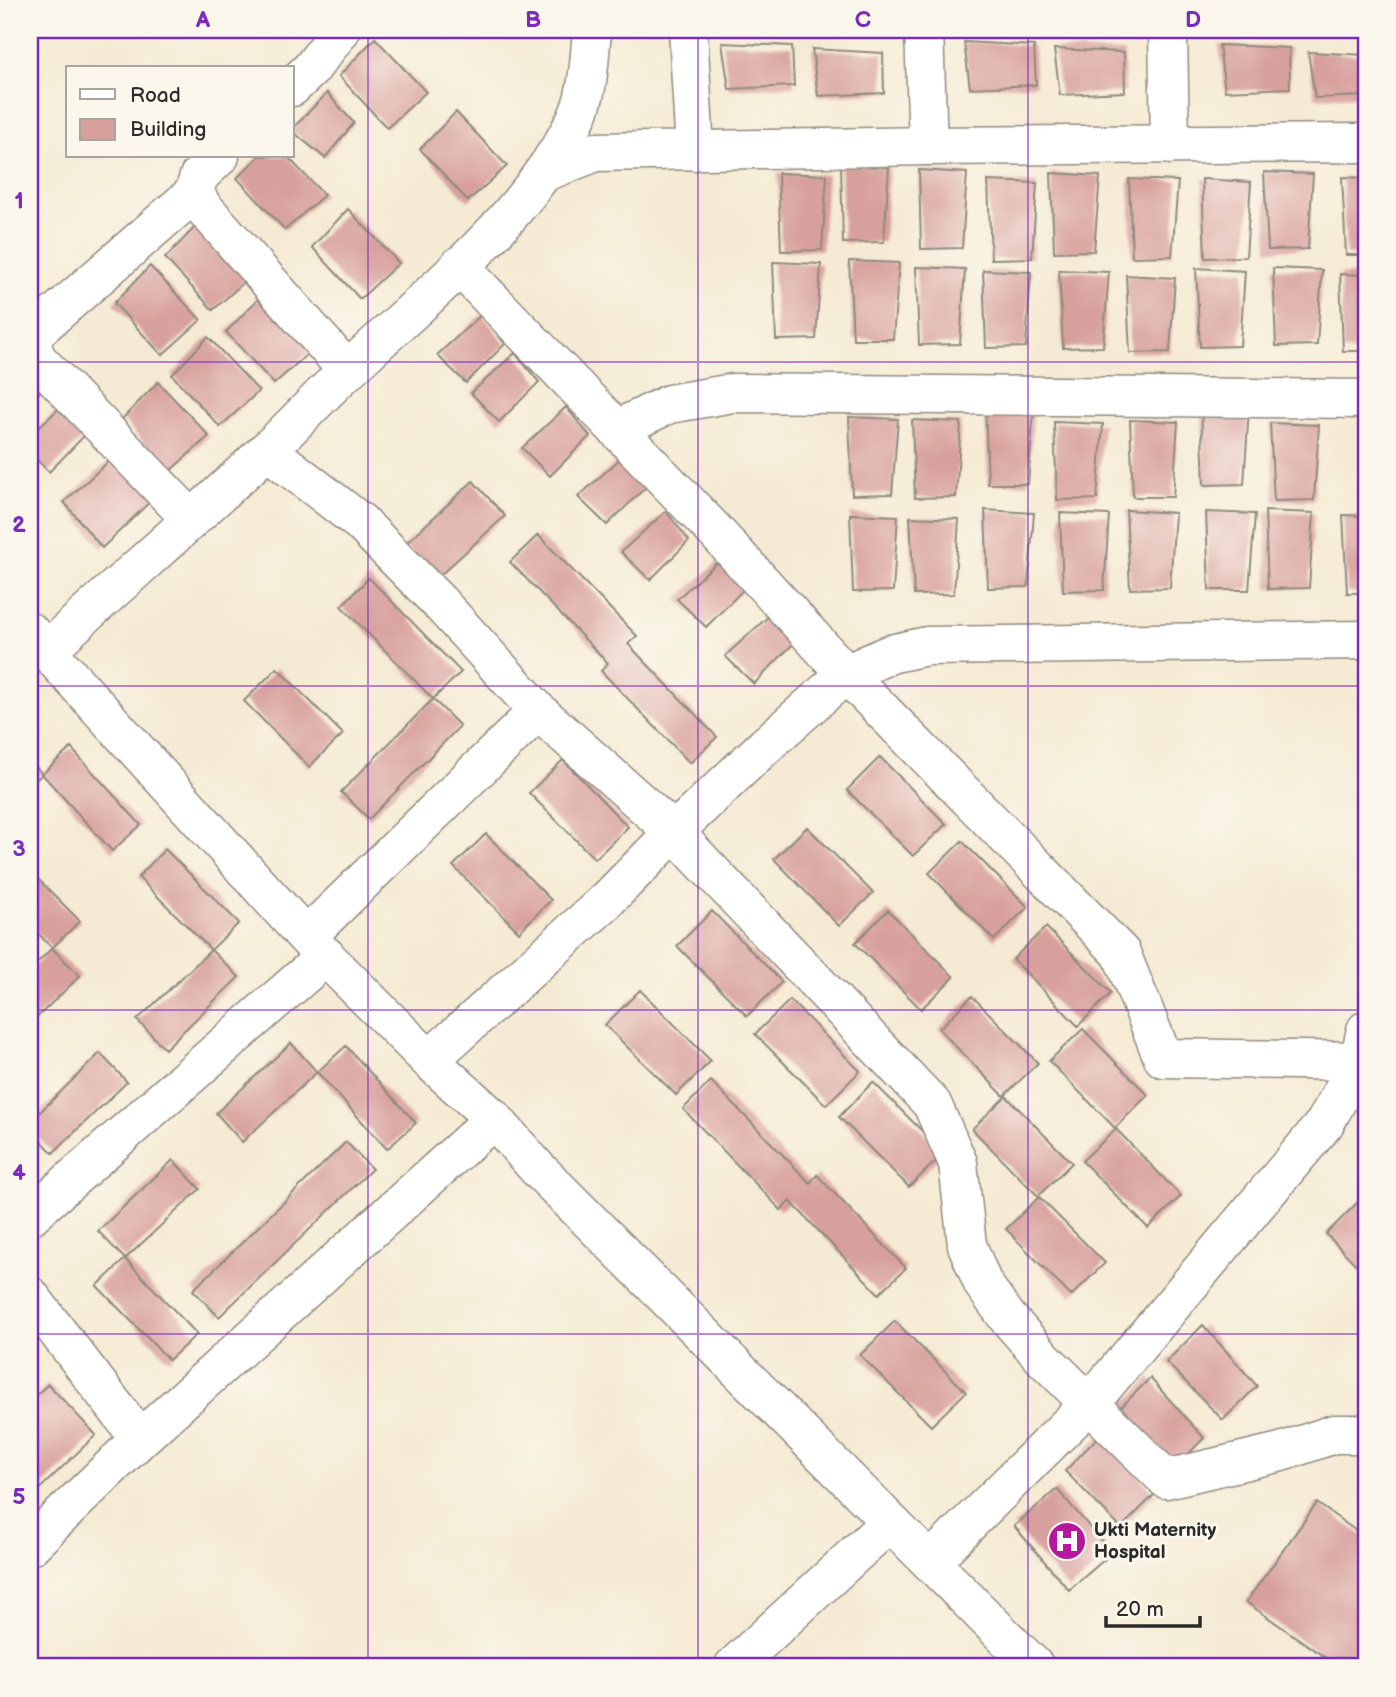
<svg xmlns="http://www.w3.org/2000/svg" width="1396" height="1697" font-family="'Balsamiq Sans',sans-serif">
  <rect width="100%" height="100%" fill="#fbf7ec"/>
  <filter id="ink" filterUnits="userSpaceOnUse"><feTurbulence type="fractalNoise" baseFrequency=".0143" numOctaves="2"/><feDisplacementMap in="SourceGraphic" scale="14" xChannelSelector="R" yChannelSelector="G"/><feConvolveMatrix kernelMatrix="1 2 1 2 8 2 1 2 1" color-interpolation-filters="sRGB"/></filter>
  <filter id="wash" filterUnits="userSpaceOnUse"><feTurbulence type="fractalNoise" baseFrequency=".00686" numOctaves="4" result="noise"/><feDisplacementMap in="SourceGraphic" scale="28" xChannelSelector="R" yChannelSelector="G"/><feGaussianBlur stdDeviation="1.57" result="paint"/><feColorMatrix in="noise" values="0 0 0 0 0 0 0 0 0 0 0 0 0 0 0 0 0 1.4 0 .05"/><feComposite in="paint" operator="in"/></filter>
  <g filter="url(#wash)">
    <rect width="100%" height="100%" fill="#f5ead3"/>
    <g id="blocks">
      <path fill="#d8a09d" d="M375 38 426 92 387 128 339 76Z
        M964 42 1034 46 1036 85 970 88Z
        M722 43 792 46 794 86 729 89Z
        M1219 45 1289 48 1290 88 1225 91Z
        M812 49 883 53 884 93 818 96Z
        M1054 49 1124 52 1125 92 1060 95Z
        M1308 52 1366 55V96L1315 98Z
        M327 93 354 123 325 158 292 131V129Z
        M456 112 507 166 468 201 420 149Z
        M259 156H287L324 195 285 230 237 178Z
        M841 165 889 167 884 242 843 243Z
        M919 170 967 173 962 248 921 249Z
        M1264 172 1313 174 1308 249 1268 250Z
        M778 173 827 175 822 250 781 251Z
        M1051 173 1100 176 1094 251 1054 252Z
        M1342 177 1366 178V255H1346Z
        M1129 179 1178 181 1172 256 1132 257Z
        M1202 179 1251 182 1246 257 1205 258Z
        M988 181 1037 183 1032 258 991 259Z
        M348 209 399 263 360 299 312 247Z
        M201 221 252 275 213 310 165 258Z
        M849 261 899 263 893 339H853Z
        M773 262 821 264 816 339 776 340Z
        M150 266 201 320 162 355 114 303Z
        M916 267 965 269 960 344 919 345Z
        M1196 268 1245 271 1240 346 1200 347Z
        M1273 268 1322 270 1317 345 1276 346Z
        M983 270 1031 272 1026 347 986 348Z
        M1059 270 1109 272 1103 347 1063 348Z
        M1340 274 1366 275V351H1343Z
        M1126 275 1175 278 1170 352 1130 353Z
        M262 295 313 349 274 384 226 332Z
        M482 314 505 344 466 383 437 355Z
        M208 337 259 391 220 427 172 375Z
        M515 353 539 382 499 422 471 393Z
        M30 374 42 390 30 402Z
        M158 382 209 436 170 471 122 419Z
        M65 403 88 432 49 472 30 453V435Z
        M985 406 1034 409 1028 484H988Z
        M566 407 590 436 550 476 522 448Z
        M1201 407 1249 409 1244 484 1204 485Z
        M849 417 898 419 892 494 852 495Z
        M912 420 961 422 956 497 915 498Z
        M1130 420 1178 422 1173 497H1133Z
        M1054 422 1103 424 1097 499 1057 500Z
        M1270 423 1319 425 1314 500 1274 501Z
        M120 451 159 493 102 548 64 502Z
        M623 456 647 486 607 525 578 497Z
        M473 481 505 516 436 579 404 545Z
        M985 510 1034 513 1028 587 988 588Z
        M1126 510 1175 513 1170 588 1130 589Z
        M666 511 689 541 650 580 621 552Z
        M1265 511 1314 513 1309 588 1268 589Z
        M1206 512 1255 514 1249 590H1209Z
        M1060 513 1109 515 1104 590 1063 591Z
        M850 514 898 516 893 591 853 592Z
        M1343 515 1366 516V593H1347Z
        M910 517 959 519 954 594 914 595Z
        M538 535 637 636 628 644 717 737 690 763 601 671 608 663 510 562Z
        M722 558 746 587 706 627 677 599Z
        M369 578 461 672 433 699 341 606Z
        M770 615 793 644 754 684 725 656Z
        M277 668 343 734 309 767 244 701Z
        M433 699 460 726 369 819 341 792Z
        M71 748 141 825 112 851 42 774 30 786V760L42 774Z
        M880 757 946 824 913 856 847 790Z
        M563 760 628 827 595 859 529 793Z
        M807 827 873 893 839 926 774 859Z
        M486 834 551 900 519 932 453 866Z
        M962 841 1028 907 994 940 929 873Z
        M165 849 239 923 211 950 239 977 165 1049 137 1020 211 950 138 877Z
        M30 871 80 921 52 948 80 976 30 1024V970L52 948 30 925Z
        M888 910 954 977 921 1009 855 943Z
        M712 911 782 982 747 1016 677 946Z
        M1046 927 1111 993 1078 1026 1013 959Z
        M640 990 711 1061 676 1095 605 1025Z
        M972 996 1038 1063 1004 1096 939 1029Z
        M790 1000 860 1071 826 1105 755 1034Z
        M1083 1029 1148 1095 1115 1128 1049 1061Z
        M291 1043 317 1072 242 1142 216 1113Z
        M346 1046 416 1123 387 1149 317 1072Z
        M100 1053 127 1082 53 1153 30 1129V1122Z
        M711 1081 810 1183 817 1175 906 1268 879 1294 790 1201 781 1210 683 1109Z
        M873 1082 944 1153 909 1187 839 1117Z
        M1006 1096 1072 1163 1038 1196 972 1129Z
        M1116 1129 1181 1196 1148 1228 1082 1161Z
        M346 1142 372 1169 219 1317 193 1290Z
        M173 1160 200 1189 125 1259 98 1231Z
        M1039 1197 1105 1263 1071 1296 1006 1229Z
        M1363 1197 1366 1201V1275L1326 1234Z
        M125 1259 197 1334 169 1360 97 1286Z
        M895 1321 966 1392 931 1426 860 1355Z
        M1203 1325 1257 1386 1223 1420 1166 1362Z
        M1150 1378 1204 1438 1170 1473 1113 1415Z
        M48 1384 96 1435 30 1498V1401Z
        M1101 1434 1155 1494 1121 1528 1065 1471Z
        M1057 1489 1112 1553 1069 1590 1014 1526Z
        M1317 1503 1366 1538V1667H1339L1246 1602Z"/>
    </g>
  </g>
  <g filter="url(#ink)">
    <use href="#blocks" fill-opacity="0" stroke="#908a7f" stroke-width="2"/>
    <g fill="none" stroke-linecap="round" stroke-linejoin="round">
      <defs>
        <path id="minor" d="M688 30 695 151
          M924 30 928 146
          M1168 30 1170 145
          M292 87 311 69 341 30
          M220 156 199 176 194 193 203 207 347 370
          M545 172 596 152 928 146 1366 143
          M617 429 669 404 733 393 1366 399
          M267 450 360 522 439 602 538 711 674 832 932 1104 958 1163 967 1245 983 1284 1007 1317 1044 1359 1166 1479 1281 1452 1334 1434H1366
          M191 519 37 359 32 346 35 332 194 193
          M30 632 306 937 429 1060 494 1119 537 1168 1035 1667
          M1366 640 927 646 890 654 846 674 1121 953 1163 1058 1366 1061
          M47 650C120 583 195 518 267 450 294 425 319 397 346 372 427 295 521 224 574 123 589 95 589 61 592 30
          M306 937 538 711
          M429 1060 605 902 674 832 765 746 846 674 714 530 459 266
          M30 1216 326 956
          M30 1296 140 1439
          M30 1546 140 1439 494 1119
          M931 1561 1089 1404 1325 1123 1359 1061 1366 1030
          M733 1667 890 1522"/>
      </defs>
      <use href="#minor" stroke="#908a7f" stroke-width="41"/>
      <use href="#minor" stroke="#fff" stroke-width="38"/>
    </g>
  </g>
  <path fill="none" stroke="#7b2cbf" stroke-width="2" stroke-opacity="0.55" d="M368 30V1667M698 30V1667M1028 30V1667M30 362H1366M30 686H1366M30 1010H1366M30 1334H1366"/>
  <defs>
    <symbol id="hospital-disc" viewBox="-11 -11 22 22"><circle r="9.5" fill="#b5179e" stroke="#fbf7ec"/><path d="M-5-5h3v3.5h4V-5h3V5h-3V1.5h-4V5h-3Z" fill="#fff"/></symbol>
  </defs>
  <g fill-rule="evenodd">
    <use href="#hospital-disc" x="1045" y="1519" width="44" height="44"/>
  </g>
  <g text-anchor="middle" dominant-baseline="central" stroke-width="6" stroke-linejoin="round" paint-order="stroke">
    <g font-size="19" font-weight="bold" fill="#2b2b2b" stroke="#fbf7ec" text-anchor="start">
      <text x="1094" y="1530">Ukti Maternity<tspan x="1094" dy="22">Hospital</tspan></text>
    </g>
  </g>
  <rect width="1396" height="1697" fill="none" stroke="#fbf7ec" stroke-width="77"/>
  <rect x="66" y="66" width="228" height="91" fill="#fbf7ec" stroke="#a8a59f" stroke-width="2"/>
  <rect x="80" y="89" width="35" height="10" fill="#ffffff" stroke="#a8a59f" stroke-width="2"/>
  <text x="130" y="102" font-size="21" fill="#2b2b2b">Road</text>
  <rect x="80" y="119" width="35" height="21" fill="#d8a09d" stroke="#a8a59f" stroke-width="2"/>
  <text x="130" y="136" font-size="21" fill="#2b2b2b">Building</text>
  <path d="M1106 1616v10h94v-10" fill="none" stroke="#2b2b2b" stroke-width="3.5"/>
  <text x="1116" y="1616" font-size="21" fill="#2b2b2b" stroke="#fbf7ec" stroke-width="5" paint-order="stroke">20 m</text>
  <rect x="38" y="38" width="1320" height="1620" fill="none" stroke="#7b2cbf" stroke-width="2.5"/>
  <g font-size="23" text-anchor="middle" font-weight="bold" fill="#7b2cbf">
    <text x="203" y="27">A</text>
    <text x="533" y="27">B</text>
    <text x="863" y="27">C</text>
    <text x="1193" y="27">D</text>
    <text x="19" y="208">1</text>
    <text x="19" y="532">2</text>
    <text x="19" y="856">3</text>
    <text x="19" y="1180">4</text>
    <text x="19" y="1504">5</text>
  </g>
</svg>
